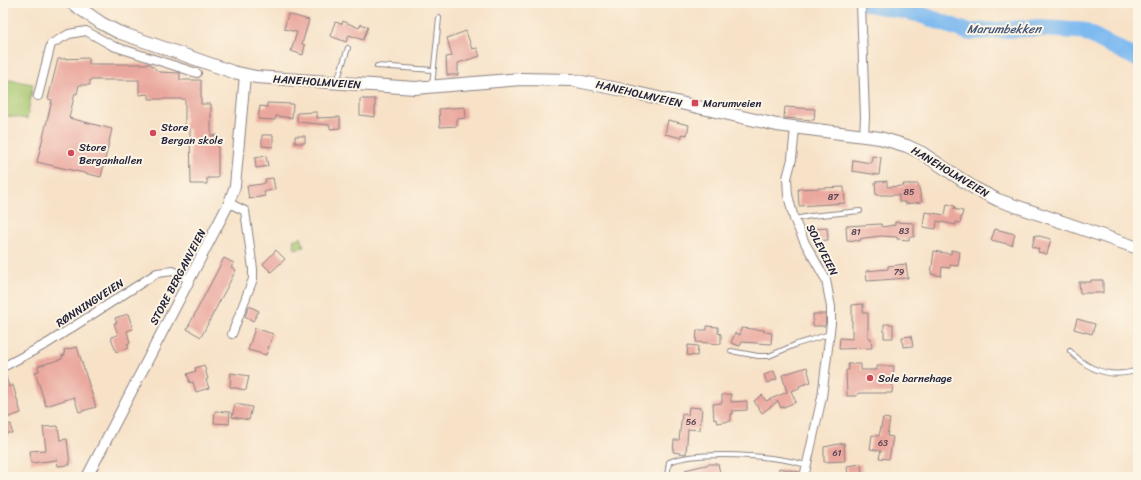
<svg xmlns="http://www.w3.org/2000/svg" width="1141" height="480" font-family="Sriracha,sans-serif">
  <rect width="100%" height="100%" fill="#fcf5e5"/>
  <filter id="ink" filterUnits="userSpaceOnUse"><feTurbulence type="fractalNoise" baseFrequency=".025" numOctaves="2"/><feDisplacementMap in="SourceGraphic" scale="8" xChannelSelector="R" yChannelSelector="G"/><feConvolveMatrix kernelMatrix="1 2 1 2 8 2 1 2 1" color-interpolation-filters="sRGB"/></filter>
  <filter id="wash" filterUnits="userSpaceOnUse"><feTurbulence type="fractalNoise" baseFrequency=".012" numOctaves="4" result="noise"/><feDisplacementMap in="SourceGraphic" scale="16" xChannelSelector="R" yChannelSelector="G"/><feGaussianBlur stdDeviation="0.9" result="paint"/><feColorMatrix in="noise" values="0 0 0 0 0 0 0 0 0 0 0 0 0 0 0 0 0 1.4 0 .05"/><feComposite in="paint" operator="in"/></filter>
  <g filter="url(#wash)">
    <rect width="100%" height="100%" fill="#f7e2c8"/>
    <path fill="#a7c76f" stroke="#647455" d="M3 79 33 84 27 119 3 115Z
      M301 237 304 247 295 249 293 240Z"/>
    <g fill="none" stroke-linecap="round" stroke-linejoin="round">
      <path stroke="#7ebaf0" stroke-width="17" d="M866 3 919 14 968 32 1032 28 1083 31 1138 59"/>
    </g>
    <g id="blocks">
      <path fill="#eaa79e" d="M288 14 309 20 302 44 305 45 303 55 291 51 297 32 284 29Z
        M343 21 359 28 361 24 368 27 363 40 349 35 346 42 330 36 335 22 342 24Z
        M466 31 472 49 477 48 480 56 458 63V75H447L446 57 452 56 447 38Z
        M89 58V64H150L159 72 180 73V80H201V104H211V136L218 135V178H207V184H191L190 129H185V99H149V94L139 95V80H90V85H79L77 94 75 93 69 118 112 129 101 177 37 162 52 100 48 99 58 59Z
        M360 99H375V117L360 115Z
        M267 103 293 104 292 118 276 116 275 120 258 119 260 106 267 107Z
        M465 107 466 118 457 119V126L440 127 439 109Z
        M785 107 815 109 814 120 784 118Z
        M317 112V118L340 117V128L330 129V125L297 122V113Z
        M668 120 689 125 687 135 682 134V138L665 134Z
        M262 135H273V147L262 146Z
        M295 136H305V143H295Z
        M266 156 268 166 256 168 255 158Z
        M872 156 881 157 879 175 852 171 853 160 871 163Z
        M273 178 275 189 264 192 265 196 249 199 247 186 262 184 266 182 265 179Z
        M887 181V187L904 186 903 184H918L922 202 905 204V202H899V195H876L875 182Z
        M844 187 845 203 799 206 798 189Z
        M947 204 955 206 954 209 963 211 960 223 956 222V225L937 221 936 229 923 227 925 212 945 215Z
        M895 222 914 223V237H909V240L897 239V237L881 236 864 238 860 239V241L847 240 846 226 881 224 882 227 895 225Z
        M827 228 828 240 816 241 815 229Z
        M995 229 1015 234 1012 245 991 240Z
        M1035 235 1051 239 1047 254 1038 252 1039 249 1032 247Z
        M276 250 285 259 271 272 263 264Z
        M951 250 960 252 958 266 950 265V268L942 267 941 276 931 274 934 251 951 254Z
        M224 258 234 263 231 267 236 270 201 337 187 329Z
        M906 264 908 278 867 281 866 271 888 269V266Z
        M1091 280H1103V293H1080L1079 282H1091Z
        M863 304V313H868V338H871L872 348 839 349 840 338 852 339V305Z
        M249 306 259 311 253 321 245 316Z
        M128 314 133 329 127 331 130 343 127 344 129 348 116 352 111 337 118 335 114 323H117L115 318Z
        M813 314H826L825 326H813Z
        M1077 319 1095 324 1092 334 1074 329Z
        M884 324H893V338H884Z
        M707 326 718 327V333L721 334V344L696 342 697 330H707Z
        M255 328 273 334 266 355 248 350Z
        M741 328 764 330V332L772 333 771 344 742 342 740 346 731 343 735 333 740 335Z
        M911 336 913 346 903 347 902 337Z
        M688 345 698 346 697 356 687 355Z
        M77 347 96 407 79 412 74 397 46 406 35 372 39 371 38 366 62 359V356L65 355 64 350Z
        M848 364H861V370H877V366H894L892 393H862L857 394V396H847L846 370H849Z
        M204 365 208 379 206 380 209 388 196 392 193 382 190 383 187 374 196 371 195 368Z
        M807 367 811 382 799 386 800 388 791 391 796 402 781 408 778 401 762 413 754 401 762 395 766 401 787 392 782 375Z
        M774 371 777 379 767 383 764 375Z
        M3 373H5L9 387 13 385 21 413 3 419Z
        M231 373 249 376 246 390 230 387Z
        M731 394V402L747 401V410L732 411 733 414H731V421L717 423 716 419 714 420 713 404 722 403V395Z
        M235 404 252 407 249 420 232 417Z
        M689 407 702 408 700 430 688 429 686 454 673 452 674 440H679L682 414 688 415Z
        M215 411 230 412 229 424 214 423Z
        M883 418 890 419 887 436 893 437 889 459 879 458 881 451 870 449 872 435 879 436Z
        M11 424 12 433H3V425Z
        M58 426 60 440 67 439 70 465 58 466 57 460 31 463 30 451 46 450 43 427Z
        M844 443 845 461 824 462V447Z
        M710 464H718L721 477H686L685 470Z
        M861 464 862 476 848 477 847 466Z
        M779 468 799 472V477H778Z"/>
    </g>
  </g>
  <g filter="url(#ink)">
    <use href="#blocks" fill-opacity="0" stroke="#8c8282" stroke-width="1"/>
    <g fill="none" stroke-linecap="round" stroke-linejoin="round">
      <defs>
        <path id="service" d="M377 66 433 70
          M337 81 348 48
          M432 86 439 18
          M794 219 811 216 860 211
          M731 351 758 356H769L797 344 830 334
          M1070 351C1089 371 1111 379 1138 370
          M667 477 669 462C699 450 775 455 806 465"/>
        <path id="minor" d="M861 3 865 117 864 135
          M38 96 51 44 69 34 86 31 113 46 197 73
          M795 128 792 159 787 178 788 195 794 219 805 243 826 280 831 307V323L822 397 804 477
          M229 203 245 211 253 269V279L232 334
          M3 367 48 343 157 273 173 271 190 280"/>
        <path id="tertiary" d="M87 477 229 203 235 186 245 75"/>
        <path id="secondary" d="M72 3 101 23 118 32 233 72 256 77 415 88 521 79 572 80 623 90 777 125 880 138 907 146 922 153 974 188 998 200 1138 248"/>
      </defs>
      <use href="#service" stroke="#8c8282" stroke-width="6"/>
      <use href="#minor" stroke="#8c8282" stroke-width="10"/>
      <use href="#tertiary" stroke="#8c8282" stroke-width="12"/>
      <use href="#secondary" stroke="#8c8282" stroke-width="14"/>
      <use href="#service" stroke="#fff" stroke-width="4"/>
      <use href="#minor" stroke="#fff" stroke-width="8"/>
      <use href="#tertiary" stroke="#fff" stroke-width="10"/>
      <use href="#secondary" stroke="#fff" stroke-width="12"/>
    </g>
  </g>
  <g fill="#d1495b" stroke="#fcf5e5" stroke-width="1.5">
    <rect x="691" y="99" width="8" height="8" rx="2"/>
    <circle cx="153" cy="133" r="4"/>
    <circle cx="71" cy="153" r="4"/>
    <circle cx="870" cy="378" r="4"/>
  </g>
  <g text-anchor="middle" dominant-baseline="central" stroke-width="4" stroke-linejoin="round" paint-order="stroke">
    <g font-size="9" fill="#544354">
      <text x="909" y="192">85</text>
      <text x="833" y="197">87</text>
      <text x="904" y="231">83</text>
      <text x="856" y="232">81</text>
      <text x="899" y="272">79</text>
      <text x="691" y="422">56</text>
      <text x="883" y="443">63</text>
      <text x="837" y="453">61</text>
    </g>
    <g font-size="11" fill="#22223b" stroke="#fcf5e5">
      <text transform="translate(317 82) rotate(4)">HANEHOLMVEIEN</text>
      <text transform="translate(639 94) rotate(13)">HANEHOLMVEIEN</text>
      <text transform="translate(950 172) rotate(31)">HANEHOLMVEIEN</text>
      <text transform="translate(822 250) rotate(63)">SOLEVEIEN</text>
      <text transform="translate(178 277) rotate(-62)">STORE BERGANVEIEN</text>
      <text transform="translate(90 303) rotate(-33)">RØNNINGVEIEN</text>
    </g>
    <g font-size="11" fill="#22223b" stroke="#fcf5e5" text-anchor="start">
      <text x="703" y="103">Marumveien</text>
      <text x="161" y="127">Store<tspan x="161" dy="13">Bergan skole</tspan></text>
      <text x="79" y="147">Store<tspan x="79" dy="13">Berganhallen</tspan></text>
      <text x="878" y="378">Sole barnehage</text>
    </g>
    <g font-size="12" font-style="italic" fill="#42577a" stroke="#fcf5e5">
      <text x="1004" y="29">Marumbekken</text>
    </g>
  </g>
  <rect width="1141" height="480" fill="none" stroke="#fcf5e5" stroke-width="16"/>
</svg>
